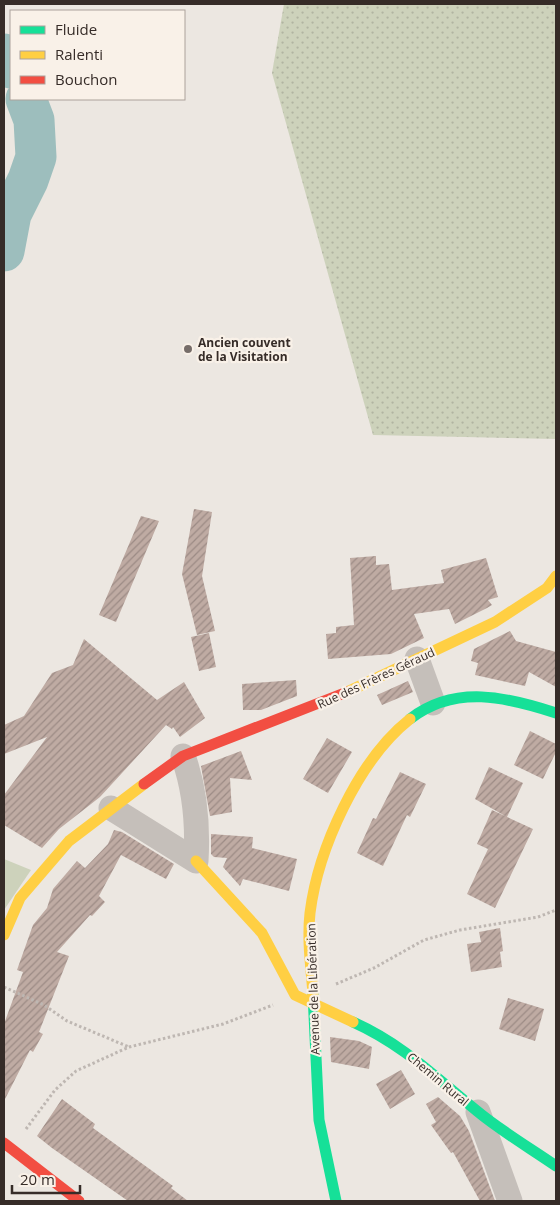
<svg xmlns="http://www.w3.org/2000/svg" width="560" height="1205" font-family="'Open Sans',sans-serif">
  <defs>
    <pattern id="grass-dots" width="8" height="8" patternUnits="userSpaceOnUse" patternTransform="scale(1.25)"><rect width="8" height="8" fill="#cdd2bb"/><path d="M2 2h.1M6 6h.1" fill="none" stroke="#b1b4a1" stroke-width="1.8" stroke-linecap="round"/></pattern>
    <pattern id="building-hatch" width="6" height="6" patternUnits="userSpaceOnUse" patternTransform="scale(1.25)"><rect width="6" height="6" fill="#bfaba3"/><path d="M-1 1l2-2M0 6l6-6M5 7l2-2" fill="none" stroke="#9c8b85"/></pattern>
  </defs>
  <rect width="100%" height="100%" fill="#ece7e1"/>
  <path fill="url(#grass-dots)" d="M284 4H556V439L373 435 272 73Z"/>
  <path fill="#cdd2bb" d="M4 859 31 870 4 910Z"/>
  <g fill="none" stroke-linecap="round" stroke-linejoin="round">
    <path stroke="#9dbebd" stroke-width="41" d="M4 54 11 68
      M4 251 11 214 28 180 36 157 34 120 26 99"/>
  </g>
  <path fill="url(#building-hatch)" d="M194 509 212 512 202 576 215 631 197 635 182 574Z
    M141 516 159 521 116 622 99 615Z
    M376 556V565L389 564 392 590 444 583 441 570 486 558 498 597 488 600 492 605 487 608 455 624 449 609 414 614 424 638 391 654 328 659 326 634 336 633V627L354 625 350 558Z
    M510 631 516 641 556 652V687L529 672 525 686 475 675 478 663 471 661 474 649Z
    M209 633 216 667 199 671 191 637Z
    M84 639 157 700 184 682 205 718 180 737 173 727 172 729 166 725 100 797 59 829 42 848 4 825V795L47 737 4 754V725L24 716 52 673 73 665Z
    M296 680 297 696 261 710H243L242 684Z
    M408 681 413 692 382 705 377 695Z
    M530 731 556 744V752L543 779 514 765Z
    M327 738 352 752 328 793 303 779Z
    M241 751 252 780 230 778 232 812 210 816 201 766Z
    M489 767 523 783 507 817 475 799Z
    M400 772 426 784 410 817 407 815 383 866 357 853 373 818 376 819Z
    M492 810 533 829 495 908 467 894 488 849 477 844Z
    M114 830 122 832 174 864 166 879 121 855 99 896 105 902 92 916 90 915 57 952 69 956 39 1032 43 1034 33 1052 30 1050 4 1101V1024L23 972 17 970 33 925 47 908 53 889 77 861 85 868 108 844Z
    M211 834 253 837 252 848 297 859 289 891 243 879 240 886 223 867 227 858 214 857 211 854Z
    M500 928 503 951 500 952 502 967 471 972 467 944 481 942 479 932Z
    M508 998 544 1009 535 1041 499 1029Z
    M330 1037 359 1041 372 1047 369 1069 331 1062Z
    M401 1070 415 1094 390 1109 376 1084Z
    M438 1097 460 1116 469 1131 495 1201H480L453 1152 451 1153 431 1125 436 1122 426 1104Z
    M62 1099 95 1124 93 1128 173 1186 171 1188 188 1201H128L52 1148 37 1136Z"/>
  <g fill="none" stroke-linecap="round" stroke-linejoin="round">
    <path stroke="#beb7b2" stroke-width="3" stroke-dasharray="2.5 2.5" stroke-linecap="butt" d="M336 984 374 968 424 940 460 930 538 917 556 910
      M4 987 44 1005 67 1021 129 1047
      M26 1129 55 1090 76 1071 129 1047 223 1024 273 1005"/>
    <path stroke="#c5bfba" stroke-width="25" d="M417 659 433 703
      M111 808 196 861C198 826 195 789 183 756
      M478 1112 510 1201"/>
    <path stroke="#16e098" stroke-width="11" d="M410 719C455 684 507 697 556 713
      M313 994 319 1120 336 1201
      M353 1022C404 1045 435 1077 477 1111 501 1131 530 1148 556 1166"/>
    <path stroke="#ffcf43" stroke-width="11" d="M347 692 495 622 547 588 556 576
      M196 861 262 933 295 995 353 1022
      M4 935 20 898 69 841 144 784
      M313 994C311 967 307 940 310 913 318 849 358 760 410 719"/>
    <path stroke="#f24e42" stroke-width="11" d="M144 784 183 756 347 692
      M4 1143 79 1201"/>
  </g>
  <circle fill="#766d69" stroke="#f9f1e8" stroke-width="2" cx="188" cy="349" r="5"/>
  <g text-anchor="middle" dominant-baseline="central" stroke-width="4.5" stroke-linejoin="round" paint-order="stroke">
    <g font-size="12" font-weight="bold" fill="#362c28" stroke="#f9f1e8" text-anchor="start">
      <text x="198" y="342">Ancien couvent<tspan x="198" dy="14">de la Visitation</tspan></text>
    </g>
    <g font-size="12" fill="#362c28" stroke="#f9f1e8">
      <text transform="translate(376 678) rotate(-25)">Rue des Frères Géraud</text>
      <text transform="translate(313 989) rotate(-92)">Avenue de la Libération</text>
      <text transform="translate(438 1079) rotate(40)">Chemin Rural</text>
    </g>
  </g>
  <rect width="560" height="1205" fill="none" stroke="#362c28" stroke-width="10"/>
  <rect x="10" y="10" width="175" height="90" fill="#f9f1e8" stroke="#aba29b"/>
  <rect x="20" y="26" width="25" height="8" fill="#16e098" stroke="#aba29b"/>
  <text x="55" y="35" font-size="15" fill="#362c28">Fluide</text>
  <rect x="20" y="51" width="25" height="8" fill="#ffcf43" stroke="#aba29b"/>
  <text x="55" y="60" font-size="15" fill="#362c28">Ralenti</text>
  <rect x="20" y="76" width="25" height="8" fill="#f24e42" stroke="#aba29b"/>
  <text x="55" y="85" font-size="15" fill="#362c28">Bouchon</text>
  <path d="M12 1185v8h68v-8" fill="none" stroke="#362c28" stroke-width="2.5"/>
  <text x="20" y="1185" font-size="15" fill="#362c28" stroke="#f9f1e8" stroke-width="4" paint-order="stroke">20 m</text>
</svg>
